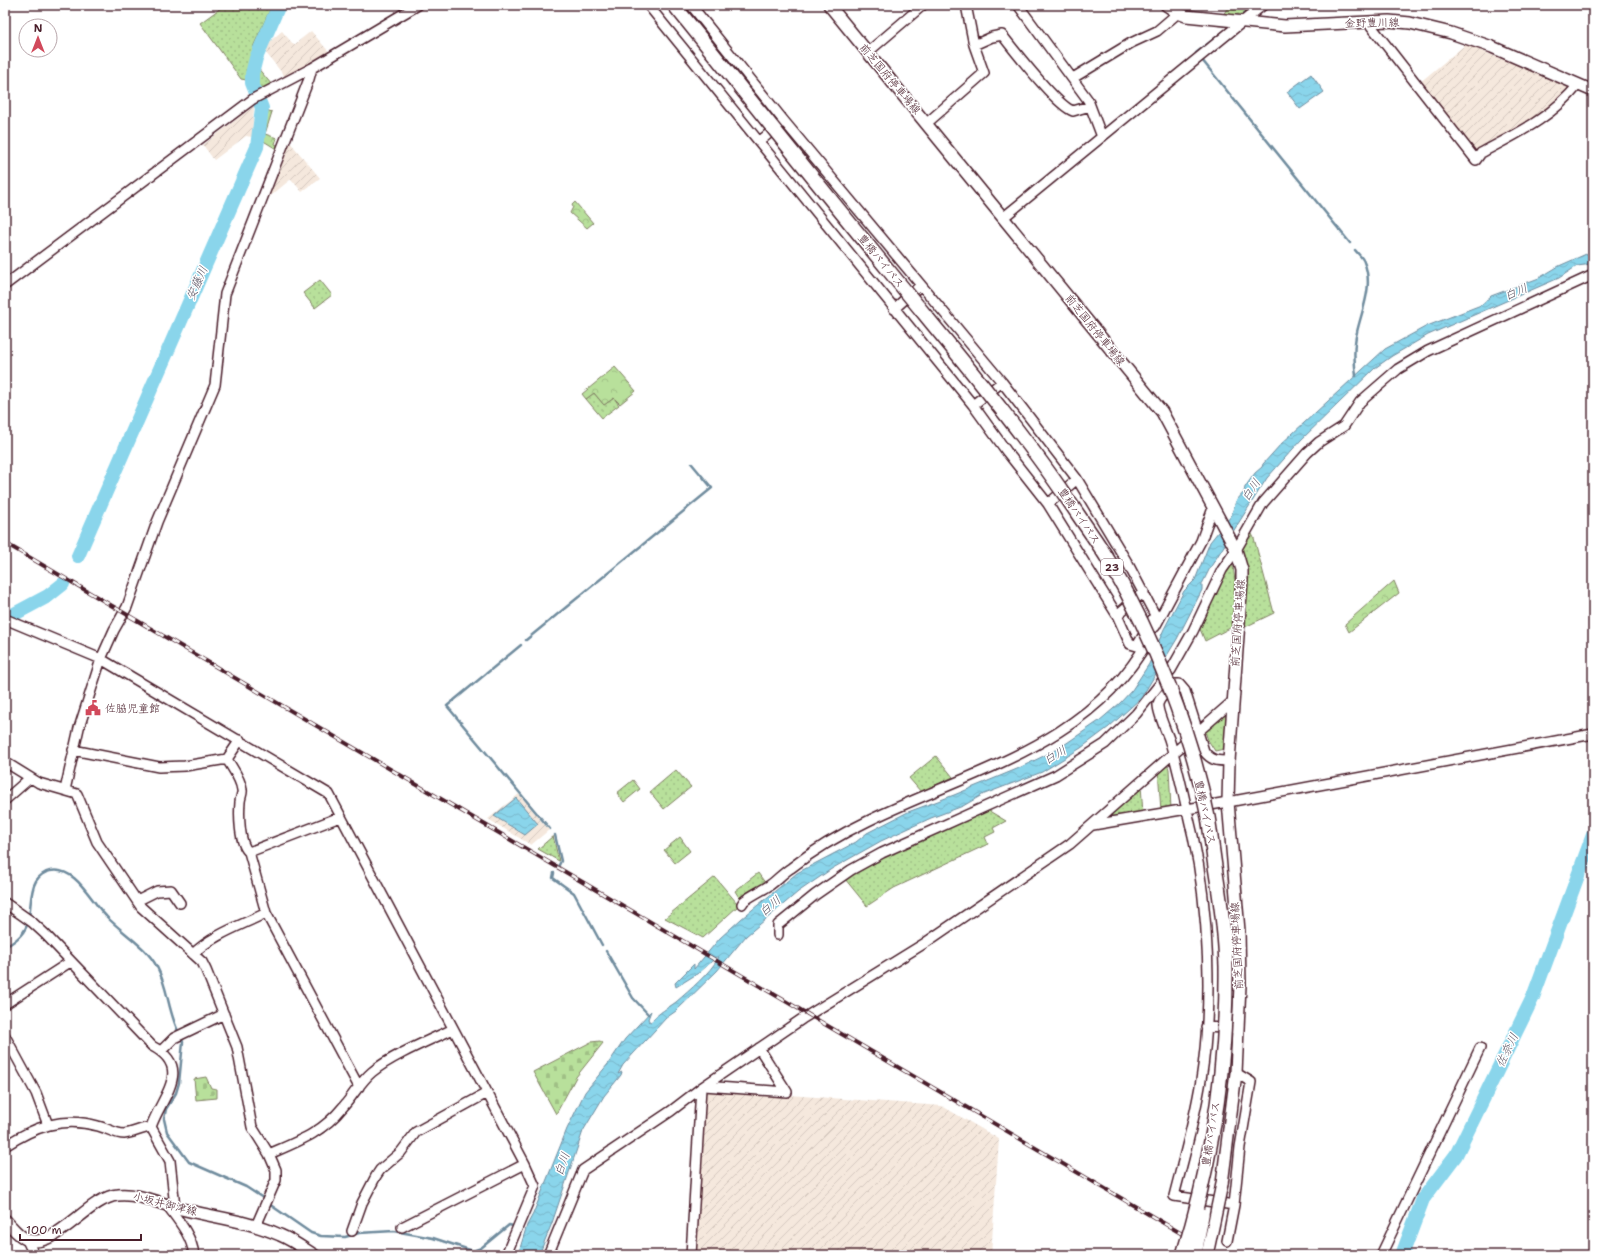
<svg xmlns="http://www.w3.org/2000/svg" width="1598" height="1260" font-family="'Shantell Sans','Klee One',sans-serif">
  <defs>
    <pattern id="industrial-furrows" width="10" height="10" patternUnits="userSpaceOnUse"><rect width="10" height="10" fill="#f5e8dd"/><path d="M-1 1l2-2M0 10L10 0M9 11l2-2" fill="none" stroke="#d4c7be"/></pattern>
    <pattern id="grass-dots" width="8" height="8" patternUnits="userSpaceOnUse"><rect width="8" height="8" fill="#b8e09b"/><path d="M2 2h.1M6 6h.1" fill="none" stroke="#a0c086" stroke-width="1.8" stroke-linecap="round"/></pattern>
    <pattern id="forest-crowns" width="20" height="18" patternUnits="userSpaceOnUse"><rect width="20" height="18" fill="#b8e09b"/><path d="M2 6a3 3 0 1 1 6 0M12 15a3 3 0 1 1 6 0" fill="none" stroke="#a0c086"/></pattern>
    <pattern id="cemetery-stones" width="16" height="16" patternUnits="userSpaceOnUse"><rect width="16" height="16" fill="#b8e09b"/><path d="M2 7V4a2 2 0 0 1 4 0v3zM10 15v-3a2 2 0 0 1 4 0v3z" fill="#a0c086"/></pattern>
    <pattern id="water-waves" width="16" height="10" patternUnits="userSpaceOnUse"><rect width="16" height="10" fill="#8ad5eb"/><path d="M0 5q4-4 8 0t8 0" fill="none" stroke="#79b6ca"/></pattern>
  </defs>
  <rect width="100%" height="100%" fill="#fff"/>
  <filter id="ink" filterUnits="userSpaceOnUse"><feTurbulence type="fractalNoise" baseFrequency=".025" numOctaves="2"/><feDisplacementMap in="SourceGraphic" scale="8" xChannelSelector="R" yChannelSelector="G"/><feConvolveMatrix kernelMatrix="1 2 1 2 8 2 1 2 1" color-interpolation-filters="sRGB"/></filter>
  <g filter="url(#ink)">
    <path fill="url(#industrial-furrows)" d="M282 31 294 45 311 31 330 53 286 78 262 48Z
      M1466 44 1477 49 1571 87 1559 101 1551 107 1502 138 1475 152 1419 83Z
      M254 106 252 137 246 136 214 160 203 145Z
      M289 141 320 178 302 192 291 179 267 199Z
      M519 794 549 830 531 845 488 819Z
      M705 1089 942 1106 999 1139 991 1255H738L695 1252Z"/>
    <path fill="url(#grass-dots)" stroke="#818063" d="M225 5H272L254 45 246 80 241 79 200 23Z
      M1229 5H1253L1237 18 1222 17Z
      M257 67 272 85 257 93 255 85Z
      M320 280 332 295 315 308 303 293Z
      M594 393 604 405 614 398 619 405 602 418 586 399Z
      M1250 534H1252L1254 538 1274 613 1245 627 1247 569 1240 547Z
      M1232 559 1235 581 1232 627 1205 641 1200 629 1223 570Z
      M1227 709 1224 749 1215 751 1208 740 1204 729Z
      M936 756 953 777 921 792 909 778Z
      M1166 761 1169 769 1171 809 1161 811 1158 769Z
      M676 770 691 787 664 809 650 792Z
      M633 780 640 789 624 802 617 793Z
      M1141 785 1143 814 1101 822Z
      M986 809 1006 821 993 828 995 832 985 837 988 844 894 888 867 906 845 879 884 856Z
      M553 836 559 861 538 849Z
      M680 837 690 851 675 863 664 850Z
      M758 873 766 884 740 899 735 891Z
      M715 877 737 903 738 906 703 938 665 918Z"/>
    <path fill="url(#forest-crowns)" stroke="#818063" d="M263 109 272 112 265 134 277 138 275 144 279 146 278 150 262 140Z
      M575 202 593 223 587 228 570 213 573 207 572 205Z
      M615 367 636 391 620 404 614 398 604 405 594 393 586 399 582 394Z
      M1394 581 1399 593 1349 632 1345 624Z"/>
    <path fill="url(#cemetery-stones)" stroke="#818063" d="M600 1041 603 1043 576 1077 556 1114 533 1072 591 1042Z
      M206 1077 211 1088 217 1089V1098L196 1100 194 1079Z"/>
    <path fill="url(#water-waves)" stroke="#708c9e" d="M1311 74 1324 92 1300 109 1287 92Z
      M1593 251V264L1577 266 1559 278 1428 335 1392 356 1375 368 1301 440 1267 478 1210 568 1202 584V590L1177 639 1146 690 1141 698 1109 727 1081 748 1042 772 982 795 963 806 931 818 881 841 833 868 798 892 746 936 717 971 676 1011 666 1018 623 1065 618 1074 622 1072 621 1075 604 1096 583 1131 552 1223 539 1255H518L527 1225 533 1214 567 1129 585 1092 608 1064 625 1039 651 1011 648 1019 650 1022 652 1021C659 1012 668 1008 676 1002 691 989 709 974 719 957H717L700 972 676 987 675 983 694 964V969L720 938 741 919 797 873 856 842 867 833 908 812 954 795 1017 769 1058 749 1099 721 1120 703 1132 690 1149 664 1164 629 1184 591 1195 580 1210 542 1231 516 1236 501 1244 492 1245 487 1255 473 1262 467 1263 464 1281 444 1385 349 1427 326 1481 305 1491 296 1539 278 1559 266Z
      M516 798 538 824 525 835 494 816Z"/>
    <g fill="none" stroke-linecap="round" stroke-linejoin="round">
      <path stroke="#708c9e" stroke-width="2.5" d="M1240 17 1255 5
        M1197 55 1196 53 1223 32
        M1202 60 1350 243
        M1355 250C1358 254 1363 258 1364 262 1374 286 1362 309 1357 332 1353 347 1354 361 1356 376
        M526 640 712 488 692 464
        M521 645 447 706 550 829
        M555 835 561 861 559 865
        M554 873 553 878 574 893 602 945
        M29 917C31 906 30 891 36 881 39 876 45 872 50 871 76 866 90 900 106 916 122 933 146 946 157 967 168 987 168 1012 179 1033
        M5 947C16 941 25 934 28 922
        M606 951 633 998 648 1014
        M181 1037 183 1042 179 1083 176 1093 166 1109 164 1119 167 1132 189 1162 246 1187 266 1200
        M269 1204 311 1233 321 1236 345 1237 359 1233 394 1231 433 1238 473 1251 481 1248 509 1225 513 1226"/>
      <path stroke="#8ad5eb" stroke-width="14" d="M78 556 257 147 262 108 252 83V74L256 58 279 5
        M5 619 48 596 63 584
        M1402 1255 1423 1199 1456 1155 1533 997 1593 835"/>
      <defs>
        <path id="minor" d="M648 5 973 405 1007 452 1048 504 1117 615 1130 644 1137 646 1155 615 1127 562 1077 479 1002 382 784 121 691 5
          M1018 5 1088 100 1102 137
          M1368 22 1476 160 1481 153C1518 133 1551 118 1578 85
          M974 45 992 37 1002 35C1015 51 1057 106 1073 111L1090 106
          M868 52 923 5
          M1073 78 1131 43 1157 31 1178 13
          M927 123 984 73 974 45 966 5
          M760 141 784 121
          M1004 217 1263 5
          M5 285 253 99 312 68 418 5
          M894 309 921 285
          M973 405 1002 382
          M1048 504 1077 479
          M1117 615 1144 592
          M5 619 101 659 329 794 525 1164 535 1186 506 1255
          M1155 627 1201 541 1213 508
          M73 750 159 767 185 766 227 759 240 740
          M227 759C232 768 241 779 242 790 243 793 240 798 240 802 239 814 239 845 249 852
          M1229 761C1218 761 1211 761 1204 751L1185 691 1179 684H1176C1170 689 1160 696 1158 704 1157 711 1166 731 1169 739 1179 770 1185 803 1193 836 1209 910 1213 1005 1201 1080 1195 1119 1184 1157 1174 1196L1234 1205 1240 1147 1251 1082 1236 1073
          M5 762 39 783 77 794 97 842 141 907 202 962 206 970 237 1047 252 1127 269 1154 276 1170V1180L256 1226
          M65 790 79 728 101 659 114 630 127 607 157 522 215 385 225 294 309 79 312 68
          M5 800 30 778
          M340 817 249 852 266 913 359 1087
          M1093 825 1228 802 1593 734
          M137 901 157 891 171 890 180 903
          M5 903 32 922 45 934 152 1046C194 1068 161 1097 151 1127L170 1161 175 1207
          M742 904 744 901C752 895 761 891 770 885 777 880 783 873 791 868 815 849 841 834 868 821 970 771 1091 745 1149 639
          M778 935V925L815 895 851 870 882 853 1056 775 1105 744 1136 714 1171 670 1193 631 1222 570 1236 550 1263 503 1307 453 1319 442 1344 426 1360 402 1398 369 1428 351 1593 275
          M193 954C212 935 242 925 266 913
          M5 1004 70 962
          M1206 1027 1238 1029
          M5 1036 36 1093 48 1125
          M759 1048 787 1092
          M161 1051 174 1038 224 1014
          M704 1086 787 1092
          M5 1146C34 1127 62 1116 98 1126 106 1128 116 1134 124 1134 133 1133 142 1128 151 1127
          M269 1154C299 1141 322 1133 343 1107 353 1096 360 1082 372 1072 391 1056 430 1040 453 1029
          M167 1205C178 1220 192 1236 194 1255
          M402 1227 525 1164
          M352 1231 362 1203 376 1176 380 1170 401 1152 416 1132 487 1093
          M27 1240 34 1255
          M1227 1241 1234 1205
          M548 1255 583 1170 671 1111 701 1088 802 1019 925 943 1070 844 1233 701
          M691 1255 701 1088
          M1381 1255 1480 1048"/>
        <path id="major" d="M829 5 1162 412 1236 550 1242 570V580L1229 761 1228 802 1239 931 1240 985 1236 1073 1222 1184
          M1166 5 1178 13 1186 16 1285 26 1389 21 1410 23 1451 33 1492 47 1593 91
          M5 1220C11 1226 19 1237 28 1240 56 1249 89 1197 118 1195 137 1193 156 1202 174 1207 209 1217 247 1220 280 1235 292 1240 303 1248 314 1255"/>
      </defs>
      <use href="#minor" stroke="#4a1f2b" stroke-width="12"/>
      <use href="#major" stroke="#4a1f2b" stroke-width="14"/>
      <use href="#minor" stroke="#fff" stroke-width="9"/>
      <use href="#major" stroke="#fff" stroke-width="11"/>
      <defs>
        <path id="rail" d="M5 543 1218 1255"/>
      </defs>
      <use href="#rail" stroke="#4a1f2b" stroke-width="4"/>
      <use href="#rail" stroke="#fff" stroke-width="2.5" stroke-dasharray="8" stroke-linecap="butt"/>
      <defs>
        <path id="major-bridge" d="M1207 1255 1222 1184"/>
        <path id="highway-bridge" d="M674 5C746 94 817 184 890 272 955 352 1022 430 1079 516 1089 531 1101 547 1110 563 1154 637 1191 732 1208 817 1211 835 1213 854 1216 873 1221 904 1225 935 1226 966 1227 1064 1212 1162 1183 1255
          M1195 1255 1202 1215"/>
      </defs>
      <use href="#major-bridge" stroke="#4a1f2b" stroke-width="14" stroke-linecap="butt"/>
      <use href="#highway-bridge" stroke="#4a1f2b" stroke-width="16" stroke-linecap="butt"/>
      <use href="#major-bridge" stroke="#fff" stroke-width="11"/>
      <use href="#highway-bridge" stroke="#fff" stroke-width="13"/>
    </g>
  </g>
  <defs>
    <symbol id="civic-bare" viewBox="-9 -9 18 18"><path d="M-.6-6.5H3V-4.5H.6V-3L4-1V1h2V6H-6V1h2V-1L-.6-3ZM-1.2 2.5V6h2.4V2.5Z" fill="#d1495b" stroke="#fff" stroke-width="2.5" paint-order="stroke"/></symbol>
  </defs>
  <g fill-rule="evenodd">
    <use href="#civic-bare" x="82" y="697" width="22" height="22"/>
  </g>
  <g text-anchor="middle" dominant-baseline="central" stroke-width="3" stroke-linejoin="round" paint-order="stroke">
    <rect fill="#fff" stroke="#80626b" stroke-width="1" x="1101" y="559" width="22" height="16" rx="3"/>
    <g font-size="10" font-weight="bold" fill="#4a1f2b">
      <text x="1112" y="567">23</text>
    </g>
    <g font-size="11" fill="#4a1f2b" stroke="#fff">
      <text transform="translate(1372 23) rotate(-1)">金野豊川線</text>
      <text transform="translate(890 79) rotate(50)">前芝国府停車場線</text>
      <text transform="translate(881 261) rotate(51)">豊橋バイパス</text>
      <text transform="translate(1095 330) rotate(51)">前芝国府停車場線</text>
      <text transform="translate(1079 516) rotate(56)">豊橋バイパス</text>
      <text transform="translate(1238 623) rotate(-86)">前芝国府停車場線</text>
      <text transform="translate(1205 812) rotate(78)">豊橋バイパス</text>
      <text transform="translate(1237 946) rotate(-93)">前芝国府停車場線</text>
      <text transform="translate(1211 1134) rotate(-81)">豊橋バイパス</text>
      <text transform="translate(165 1204) rotate(14)">小坂井御津線</text>
    </g>
    <g font-size="11" fill="#4a1f2b" stroke="#fff" text-anchor="start">
      <text x="105" y="708">佐脇児童館</text>
    </g>
    <g font-size="12" font-style="italic" fill="#5d5665" stroke="#fff">
      <text transform="translate(197 283) rotate(-66)">安藤川</text>
      <text transform="translate(1516 292) rotate(-23)">白川</text>
      <text transform="translate(1251 490) rotate(-56)">白川</text>
      <text transform="translate(1055 755) rotate(-31)">白川</text>
      <text transform="translate(770 906) rotate(-40)">白川</text>
      <text transform="translate(1507 1050) rotate(-64)">佐奈川</text>
      <text transform="translate(562 1164) rotate(-70)">白川</text>
    </g>
  </g>
  <rect width="1598" height="1260" fill="none" stroke="#fff" stroke-width="20"/>
  <rect x="10" y="10" width="1578" height="1240" fill="none" stroke="#4a1f2b" stroke-width="1.5" filter="url(#ink)"/>
  <g transform="translate(38 38)"><circle r="19" fill="#ffffff" stroke="#b7a5aa"/>
  <path d="M0-3L7 15L0 10L-7 15Z" fill="#d1495b"/>
  <text y="-6" font-size="11" font-weight="bold" text-anchor="middle" fill="#4a1f2b">N</text>
  </g>
  <path d="M20 1234v6h121v-6" fill="none" stroke="#4a1f2b" stroke-width="2"/>
  <text x="26" y="1234" font-size="12" fill="#4a1f2b" stroke="#ffffff" stroke-width="3" paint-order="stroke">100 m</text>
</svg>
